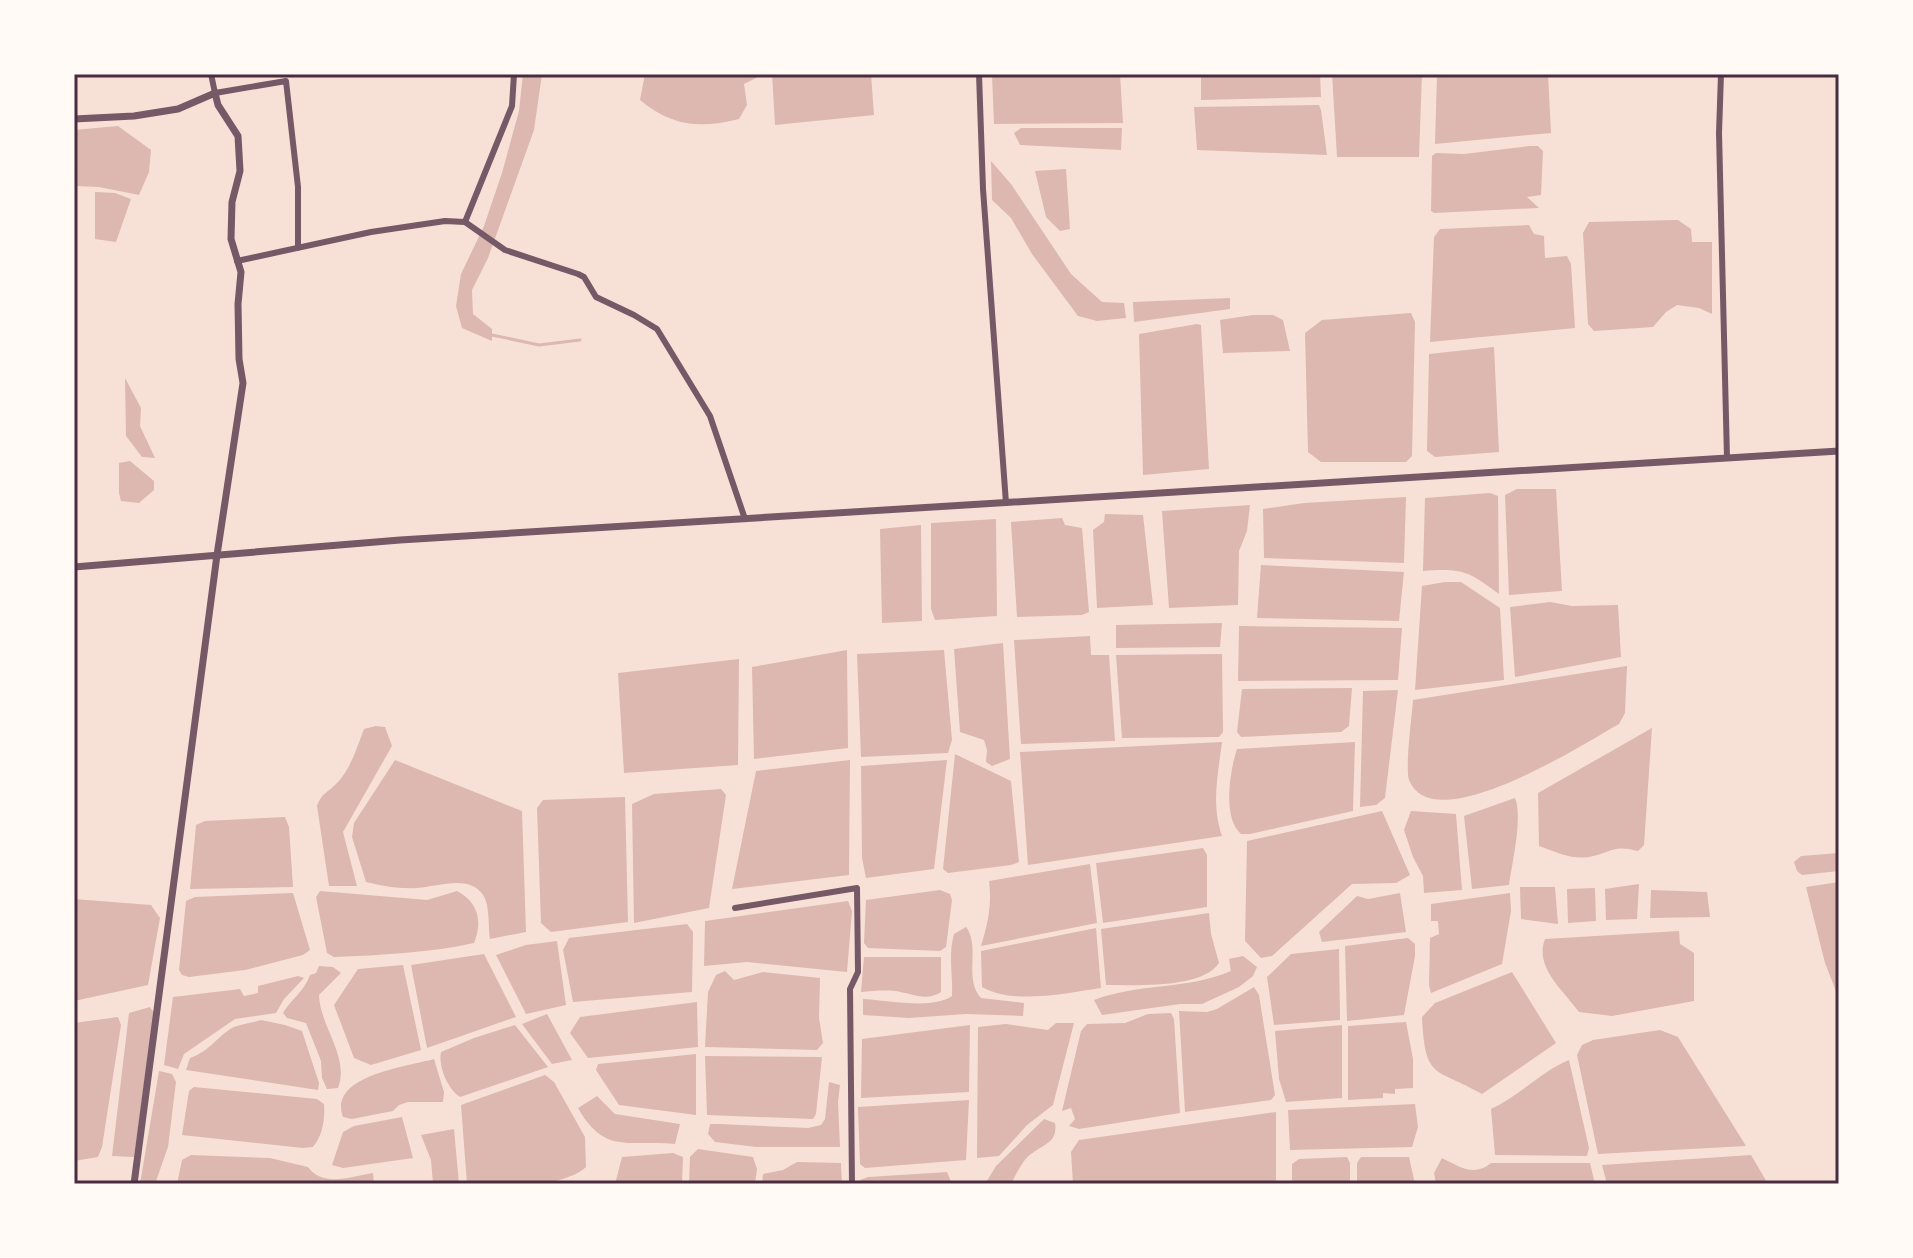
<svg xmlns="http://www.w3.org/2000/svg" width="1913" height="1258" font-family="'DejaVu Sans',sans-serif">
  <rect width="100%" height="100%" fill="#f7e1d7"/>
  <path fill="#dcb8b0" d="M523 74H542L534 130 488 258 472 290 473 314 492 329V341L462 328 456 306 461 274 484 226 502 173 519 111Z
    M645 74H762V75L744 84 747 105 739 119C700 129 671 126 640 100Z
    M772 74H871L874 115 775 125Z
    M992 74H1120L1123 123 994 124Z
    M1201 74H1320L1321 97 1201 100Z
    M1332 74H1422L1419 157H1337Z
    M1548 74 1551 133 1435 144 1437 75Z
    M1319 105 1321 110 1327 155 1197 150 1194 107Z
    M118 126 151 150 149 172 139 195 99 187 74 186V130Z
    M1021 128H1122L1121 150 1020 145 1014 133Z
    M1530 146H1538L1543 151 1541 195 1527 197 1539 208 1434 213 1431 211 1432 156 1436 153 1464 154Z
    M991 161 1011 184 1071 274 1102 302 1124 303 1126 318 1097 321 1078 316 1032 254 1011 218 992 200Z
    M1066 169 1070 229 1060 231 1046 217 1035 171Z
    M95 192 115 193 131 199 116 242 95 239Z
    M1678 220 1691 229 1692 242H1712V314L1699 308 1677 305 1666 312 1653 327 1594 331 1588 324 1583 233 1589 222Z
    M1529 225 1534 234 1544 236 1545 258 1567 256 1571 264 1575 328 1430 342 1434 237 1440 229Z
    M1230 298V309L1134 322 1133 302Z
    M1411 313 1415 322 1412 456 1406 462H1321L1308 452 1305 333 1322 320Z
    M1253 315H1273L1283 320 1290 351 1223 353 1220 320Z
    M1197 324 1201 325 1209 469 1143 475 1139 334Z
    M1494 347 1499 452 1435 457 1427 451 1429 354Z
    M125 378 141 408 140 426 155 458 142 457 126 436Z
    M130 461 154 481V490L139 503 121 501 119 493V463Z
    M1517 489H1556L1562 591 1509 595 1505 495Z
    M1490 493 1498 496 1499 594C1468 571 1462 568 1423 571L1425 498Z
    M1406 497 1404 563 1264 558 1263 509 1304 503Z
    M1250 505 1247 531 1239 551 1238 605 1169 608 1162 511Z
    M1105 514 1143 515 1153 605 1097 608 1093 530 1104 522Z
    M1062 518 1065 525 1082 528 1089 612 1082 615 1017 617 1011 522Z
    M996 519 997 616 935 620 931 609V523Z
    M921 525 922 621 882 623 880 529Z
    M1261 565 1404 572 1399 621 1257 618Z
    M1445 582H1461L1500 608 1504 680 1415 690 1422 586Z
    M1550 602 1572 606 1618 605 1621 657 1515 677 1510 607Z
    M1222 623 1220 647 1116 648V625Z
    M1239 626 1402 628 1398 680 1238 681Z
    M1090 636 1091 655H1109L1115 741 1021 744 1014 640Z
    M1003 643 1010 759 992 766 986 762 987 750 984 740 960 732 954 649Z
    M847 650 848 748 754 759 752 667Z
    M944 650 952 740 948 753 861 757 857 654Z
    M1222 654 1223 732 1219 737 1122 738 1116 655Z
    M739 659 738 765 624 773 618 673Z
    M1627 666 1625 713 1619 724C1585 743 1433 841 1409 780 1405 768 1412 716 1413 700Z
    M1352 688 1349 726 1341 732 1241 737 1237 732 1242 689Z
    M1398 690 1385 798 1376 805 1360 807 1363 691Z
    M376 726 385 727 392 746 343 832 357 886H329L317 806C321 793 329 792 338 782 351 768 357 747 364 729Z
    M1652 728 1644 845 1638 851C1612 844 1611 853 1589 857 1571 860 1554 851 1539 846L1538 793Z
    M1222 742C1218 775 1211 804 1222 836L1028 865 1020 752Z
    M1355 742 1353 811 1250 834H1241C1222 818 1230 770 1237 749Z
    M955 754 1011 781 1019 862 1011 865 948 873 943 869Z
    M395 760 522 811 526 932 490 939C488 926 490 905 483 895 469 874 437 887 417 888 399 889 383 886 366 882L352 837 354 823Z
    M850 760 849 875 732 889 756 771Z
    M947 760 934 869 866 878 862 858 861 766Z
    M721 789 726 795 709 908 634 923 632 804 654 794Z
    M625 797 628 922 551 932 541 923 537 808 543 800Z
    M1515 798C1523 817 1512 863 1509 885L1472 889 1464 816Z
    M1382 811 1410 875 1396 883 1352 884 1272 956 1261 958 1245 941 1247 841Z
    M1411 811 1456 814 1462 890 1424 893 1423 876 1413 857 1404 830Z
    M285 817 289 827 293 887 190 889 196 825 205 821Z
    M1203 848 1207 855V907L1103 923 1096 863Z
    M1839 853V871L1802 875 1797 871 1794 862 1801 856Z
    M1090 864 1097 923 981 946C988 923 992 905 989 881Z
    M1839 882V999L1825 963 1806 887Z
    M1639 884 1637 919 1606 920 1605 889Z
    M1520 887H1555L1558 924 1521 919Z
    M1595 888 1596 921 1568 923 1567 889Z
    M940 890 950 894 952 900 946 947 940 951 868 948 864 943 866 900Z
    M1651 890 1707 892 1710 917 1650 918Z
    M320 891 427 900 457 891C478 902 483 921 474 943 428 953 381 955 334 957L327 953 316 897Z
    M293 893 310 950 303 955 245 970 189 977 182 975 179 970 186 901 195 897Z
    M1400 893 1406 932 1322 942 1319 932 1357 896 1368 899Z
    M1510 893 1511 911 1502 964 1431 993 1429 985 1430 938 1439 934 1438 921H1431V904Z
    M74 899 151 905 160 918 148 985 74 1001Z
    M848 901 852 911 847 972 747 962 704 966 705 921Z
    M1209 913 1211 934 1219 963C1202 989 1135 985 1106 985L1101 929Z
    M687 924 693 932 692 992 573 1002 563 950 569 938Z
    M966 927C981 947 963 978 981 998L1024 1003 1023 1016 966 1014 909 1018 863 1015V999C888 1000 932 1010 952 996 953 975 948 955 954 934Z
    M1096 928 1101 988C1067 993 1012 1005 982 987L981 951Z
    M1679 931 1680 944 1694 953V1001L1612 1016 1579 1012C1563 990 1534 967 1545 939Z
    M1408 938 1415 944V956L1404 1015 1347 1021 1345 946Z
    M557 941 566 1005 526 1014 496 955 526 945Z
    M1339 949 1340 1020 1274 1025 1267 977 1291 954Z
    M484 954 516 1017 427 1048 411 965Z
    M1243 956 1257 967 1253 976 1239 987 1202 1004H1180L1102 1015 1094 1000C1138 983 1187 990 1231 971L1229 959Z
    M864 957H941V992C927 1002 910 993 895 991 884 990 872 991 861 992Z
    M403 965 421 1050 371 1065 354 1058 334 1005 358 969Z
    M319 966 333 967 341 973 319 995C320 1027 350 1057 338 1088L327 1089 322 1078 321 1061 306 1023 287 1018 283 1013C292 998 303 993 310 975L316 973Z
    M725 971 734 980 763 972 820 978 819 1018 823 1043 817 1050 705 1047 708 992 716 975Z
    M1512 972 1556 1043 1482 1094C1435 1067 1425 1081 1422 1017L1435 1003Z
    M298 976 304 978 284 999 276 1013 235 1019 184 1054 178 1069 164 1065 173 997 240 989 244 996 258 993V986Z
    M1254 987 1259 995 1275 1095 1271 1100 1185 1112 1179 1011 1207 1012 1217 1009Z
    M697 1002 698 1047 588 1058 570 1033 580 1017Z
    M150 1007 154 1013 134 1157 112 1156 129 1013Z
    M1171 1013 1174 1019 1180 1113 1079 1129 1069 1126 1075 1119 1071 1108 1062 1111 1081 1031 1087 1024 1125 1023 1148 1014Z
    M547 1014 572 1060 552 1064 522 1024Z
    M118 1017 121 1025 102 1147 98 1157 74 1161V1023Z
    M261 1020 285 1025 302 1031 319 1083 318 1090 186 1070 190 1058C212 1050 218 1035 234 1027 242 1024 252 1023 261 1020Z
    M1406 1022 1413 1059V1088L1395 1089V1094L1383 1093V1098L1348 1100V1026Z
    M1056 1023H1074L1053 1105 1027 1125 999 1156 977 1158 978 1027 1006 1024 1048 1030Z
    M515 1025 548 1067 460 1097C448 1089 438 1067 441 1052L474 1038Z
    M970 1025 969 1092 861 1098 862 1039Z
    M1342 1025V1098L1286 1102 1279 1079 1275 1031Z
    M1660 1030 1678 1037 1746 1146 1598 1154 1577 1055 1582 1045 1593 1040Z
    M696 1054V1115L619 1105 596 1070 598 1064Z
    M705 1056 822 1057 816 1114 813 1119 707 1115Z
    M434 1059 444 1092 443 1102H408L399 1105 393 1111 352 1119 343 1117C328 1076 405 1067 434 1059Z
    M1569 1060 1589 1148 1587 1156 1495 1155 1491 1109C1520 1096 1540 1072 1569 1060Z
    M159 1071 172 1074 176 1082 168 1147 155 1184H140Z
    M545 1075 554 1082 585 1137 586 1167C561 1190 498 1184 467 1184L461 1105Z
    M829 1082 840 1085 838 1102 840 1147H756L715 1142 708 1134 710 1124H719L808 1128 821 1125 825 1119Z
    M194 1087 317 1099 324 1104C325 1119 323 1135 313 1147L303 1148 182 1135 189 1091Z
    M597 1096 615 1114 680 1124 675 1144C630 1139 605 1156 578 1108Z
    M969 1100 966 1160 865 1168 860 1164 858 1107Z
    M1415 1104 1418 1127 1412 1147 1290 1150 1288 1110Z
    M1276 1112V1184H1073L1071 1152 1079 1140Z
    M402 1117 413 1158 343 1168 332 1165 343 1132 354 1126Z
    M1044 1119 1055 1123C1059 1146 1036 1145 1024 1161 1019 1168 1015 1176 1011 1184H985L996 1166Z
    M454 1129 459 1184H433L431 1160 421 1135Z
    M698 1149 753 1157 757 1169 755 1184H689L690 1157Z
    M673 1153 683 1157 682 1184H615L622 1157Z
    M191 1155 270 1158 308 1167C323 1188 352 1176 373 1173L374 1184H177L182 1160Z
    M1751 1155 1768 1184H1607L1602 1165Z
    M1347 1157 1350 1163V1184H1292V1164L1299 1159Z
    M1361 1157H1409L1415 1184H1357V1163Z
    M1442 1158C1460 1167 1474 1177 1491 1163H1590L1595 1184H1436L1434 1173Z
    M797 1162 841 1163 842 1184H762L763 1174 783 1170Z
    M947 1172 952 1184H859L860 1180 868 1177Z"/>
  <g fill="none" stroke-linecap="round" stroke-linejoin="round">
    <path stroke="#dcb8b0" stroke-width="3" d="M492 335 539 345 580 340"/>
    <path stroke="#755966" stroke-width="6" d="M211 74 215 93 286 81 298 187V248
      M979 74 983 189 1006 503
      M1721 74 1719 133 1727 458
      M465 222 512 106 514 74
      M237 261 371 232 445 221 465 222 505 250 578 274 584 277 596 297 634 315 657 329 710 416 745 519
      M735 908 857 888 858 972 850 989 852 1184"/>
    <path stroke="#755966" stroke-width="7" d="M74 119 134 116 178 109 215 93 218 105 238 136 240 171 232 202 231 239 241 272 238 304 239 359 243 383 217 555 134 1184
      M74 567 400 540 1839 451"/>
  </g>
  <rect width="1913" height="1258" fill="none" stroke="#fffaf5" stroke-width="152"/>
  <rect x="76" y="76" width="1761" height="1106" fill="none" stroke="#4a2c40" stroke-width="3"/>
</svg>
